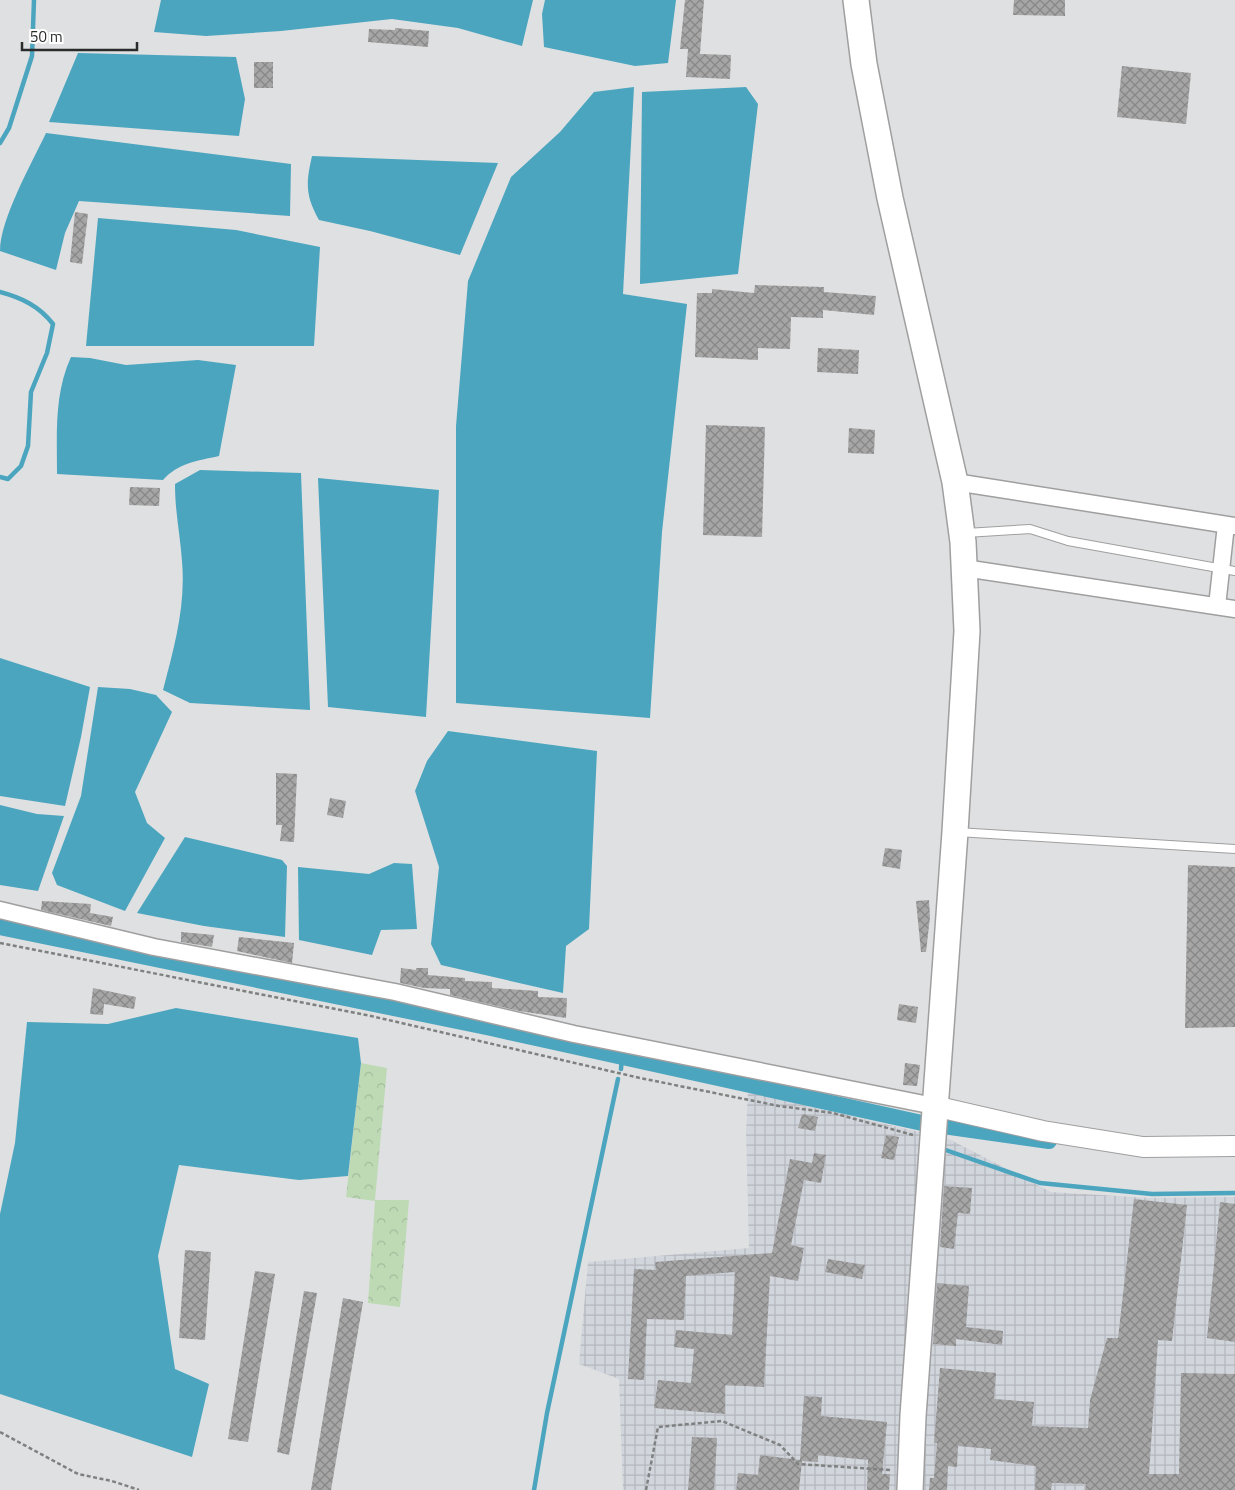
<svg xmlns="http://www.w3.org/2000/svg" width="1235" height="1490" font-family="'Titillium Web',sans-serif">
  <defs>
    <pattern id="industrial-grid" width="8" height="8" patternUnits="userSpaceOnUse" patternTransform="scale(1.25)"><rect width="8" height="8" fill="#d1d5dc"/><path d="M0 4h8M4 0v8" fill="none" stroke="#b4b7bd"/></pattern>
    <pattern id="forest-crowns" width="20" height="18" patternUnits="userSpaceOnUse" patternTransform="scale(1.25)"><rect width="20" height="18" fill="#bedab5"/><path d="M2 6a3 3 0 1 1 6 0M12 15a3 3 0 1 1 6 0" fill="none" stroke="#a3bb9c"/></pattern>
    <pattern id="building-cross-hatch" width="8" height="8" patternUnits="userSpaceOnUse" patternTransform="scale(1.25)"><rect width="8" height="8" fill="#a7a6a6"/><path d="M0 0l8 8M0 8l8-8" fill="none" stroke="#888787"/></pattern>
  </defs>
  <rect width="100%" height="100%" fill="#dfe0e1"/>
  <path fill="url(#industrial-grid)" d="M748 1092 949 1139 1051 1192 1150 1198 1235 1197V1490H623L619 1379 579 1364 588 1262 749 1248 746 1132Z"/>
  <path fill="url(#forest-crowns)" d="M361 1063 387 1068 375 1200H409L400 1307 368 1303 375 1201 346 1197Z"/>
  <path fill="#4ba5bf" d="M161 0H533L522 46 458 28 392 19 281 31 206 36 154 32Z
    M545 0H676L668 63 635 66 544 47 542 14Z
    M78 53 236 57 245 99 239 136 49 122Z
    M634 87 623 294 687 304 662 532 650 718 456 703V426L468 281 511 177 560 132 594 92Z
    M746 87 758 104 738 274 640 284 642 92Z
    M46 133 291 164 290 216 79 201 65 233 56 270 0 251C0 219 32 163 46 133Z
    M312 156 498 163 460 255 370 231 319 220C305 195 306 183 312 156Z
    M98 218 236 230 320 247 314 346H86Z
    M71 357 90 358 126 365 198 360 236 365 219 456C197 461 178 463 163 480L57 474C57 434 54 394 71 357Z
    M200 470 301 473 310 710 190 703 163 690C174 648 186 606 182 561 180 534 175 512 175 484Z
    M318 478 439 490 426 717 328 707Z
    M0 658 90 687 81 737 65 806 0 796Z
    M98 687 130 689 156 695 172 712 135 792 147 823 165 838 125 911 57 885 52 873 81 796Z
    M448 731 597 751 589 929 566 946 563 993 441 965 431 944 439 867 415 791 427 761Z
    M0 805 37 814 64 816 38 891 0 885Z
    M185 837 282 860 287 866 285 937 204 926 137 913Z
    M394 863 412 864 417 929 381 930 372 955 299 940 298 867 369 874Z
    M176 1008 358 1038 361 1063 348 1176 299 1180 179 1165 158 1256 175 1369 209 1384 192 1457 0 1394V1214L15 1143 27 1022 108 1024Z"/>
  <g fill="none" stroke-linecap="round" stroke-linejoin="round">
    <path stroke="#4ba5bf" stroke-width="4.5" d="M0 143 9 128 32 56 34 0
      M0 292C22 298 39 306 53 324L47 353 31 392 28 446 21 466 8 479 0 477
      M621 1069 622 1056
      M940 1148 1040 1183 1152 1194 1235 1193
      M534 1490 547 1413 618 1079"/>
    <path stroke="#4ba5bf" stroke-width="16" d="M0 927 491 1028 922 1123 1049 1141"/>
  </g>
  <path fill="url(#building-cross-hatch)" d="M685 0H704L700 54 731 55 730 79 686 77 688 49H680Z
    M1014 0H1065V16L1013 15Z
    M395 28 429 31 428 47 368 42 369 29 395 30Z
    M254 62H273V88H254Z
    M1122 66 1191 73 1186 124 1117 117Z
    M75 212 88 214 82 264 70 262Z
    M755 285 824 287V292L876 296 874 315 823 310V318L791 317 790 349 758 348V360L695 357 697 293H712V289L754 293Z
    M818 348 859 350 858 374 817 372Z
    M706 425 765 427 762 537 703 535Z
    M849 428 875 430 874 454 848 453Z
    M130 487 160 488 159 506 129 505Z
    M276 773 297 774 294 842 280 841 282 825H276Z
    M330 798 346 801 343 818 327 815Z
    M885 848 902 850 900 869 882 866Z
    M1188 865 1235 867V1027L1185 1028Z
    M929 900 930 917 926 952H921L916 901Z
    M42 901 91 904 90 913 113 917 111 926 41 910Z
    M181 932 214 935 212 947 181 942Z
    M239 937 294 943 292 963 237 951Z
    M401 968 416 970V968H428V975L465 978V981L492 982V988L538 991V997L567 998 566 1018 519 1011 450 995V989L424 988 400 983Z
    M93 988 136 997 134 1009 104 1004 103 1015 90 1014Z
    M899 1004 918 1007 916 1023 897 1020Z
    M905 1063 920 1065 917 1086 903 1085Z
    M802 1114 818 1117 815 1131 798 1128Z
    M886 1135 899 1137 894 1160 881 1158Z
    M814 1153 826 1155 821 1183 804 1180 791 1245 804 1248 798 1281 770 1276 764 1387 725 1385V1414L654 1408 658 1380 691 1383 694 1349 674 1347 676 1330 732 1335 735 1272 686 1276 684 1320 647 1319 644 1380 628 1379 634 1269 656 1270 655 1262 772 1253 790 1159 812 1163Z
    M944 1186 972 1188 970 1214 958 1213 954 1249 940 1247Z
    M1134 1199 1187 1205 1172 1341 1158 1340 1149 1474H1179L1181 1373 1235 1374V1490H1085L1086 1484 1052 1483 1051 1490H1035L1036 1466 990 1460 991 1449 958 1446 957 1467 948 1466 947 1490H929L930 1478H934L937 1443H934L940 1368 996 1373 994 1399 1034 1402 1032 1426 1088 1428 1090 1400 1107 1338H1118Z
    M1220 1202 1235 1204V1342L1207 1338Z
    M185 1250 211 1252 205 1340 179 1338Z
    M828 1259 865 1265 862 1279 825 1272Z
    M255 1271 275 1274 248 1442 228 1439Z
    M937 1283 969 1286 966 1327 1003 1331 1002 1345 956 1339V1346L933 1344Z
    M304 1291 317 1293 289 1455 277 1452Z
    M343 1298 363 1302 331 1490H311Z
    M804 1396 822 1397 821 1416 887 1422 882 1474H890L889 1490H867L868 1460 818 1455V1462L802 1461 799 1490H736L738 1473 758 1475 760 1455 800 1460Z
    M692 1437 717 1438 714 1490H688Z"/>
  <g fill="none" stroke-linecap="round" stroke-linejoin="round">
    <defs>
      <path id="service" d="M966 533 1030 529 1068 541 1235 571
        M957 832 1235 849"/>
      <path id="minor" d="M955 482 1235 526
        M964 568 1235 609
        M1217 606 1226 525
        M0 910 154 947 395 992 574 1034 934 1106"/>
      <path id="tertiary" d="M934 1106 1043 1131 1143 1147 1235 1146"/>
      <path id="primary" d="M856 0 864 64 890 198 955 482 963 542 967 631 955 832 913 1416 910 1490"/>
    </defs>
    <use href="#service" stroke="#9f9fa0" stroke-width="10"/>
    <use href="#minor" stroke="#9f9fa0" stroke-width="19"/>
    <use href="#tertiary" stroke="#9f9fa0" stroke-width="22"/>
    <use href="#primary" stroke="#9f9fa0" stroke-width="28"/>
    <path stroke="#7f8080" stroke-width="2.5" stroke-dasharray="4 2.5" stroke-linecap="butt" d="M0 943 371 1016 640 1078 779 1106 833 1113 913 1135
      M0 1432 78 1474 112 1481 139 1490
      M646 1490 658 1427 722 1421 780 1445 798 1464 890 1470"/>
    <use href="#service" stroke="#fff" stroke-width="8"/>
    <use href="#minor" stroke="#fff" stroke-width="16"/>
    <use href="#tertiary" stroke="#fff" stroke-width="20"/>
    <use href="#primary" stroke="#fff" stroke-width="25"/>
  </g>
  <path d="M22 42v8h115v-8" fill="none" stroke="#2a2b2b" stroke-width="2.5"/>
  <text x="30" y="42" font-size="15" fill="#2a2b2b" stroke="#ffffff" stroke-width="4" paint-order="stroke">50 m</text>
</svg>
